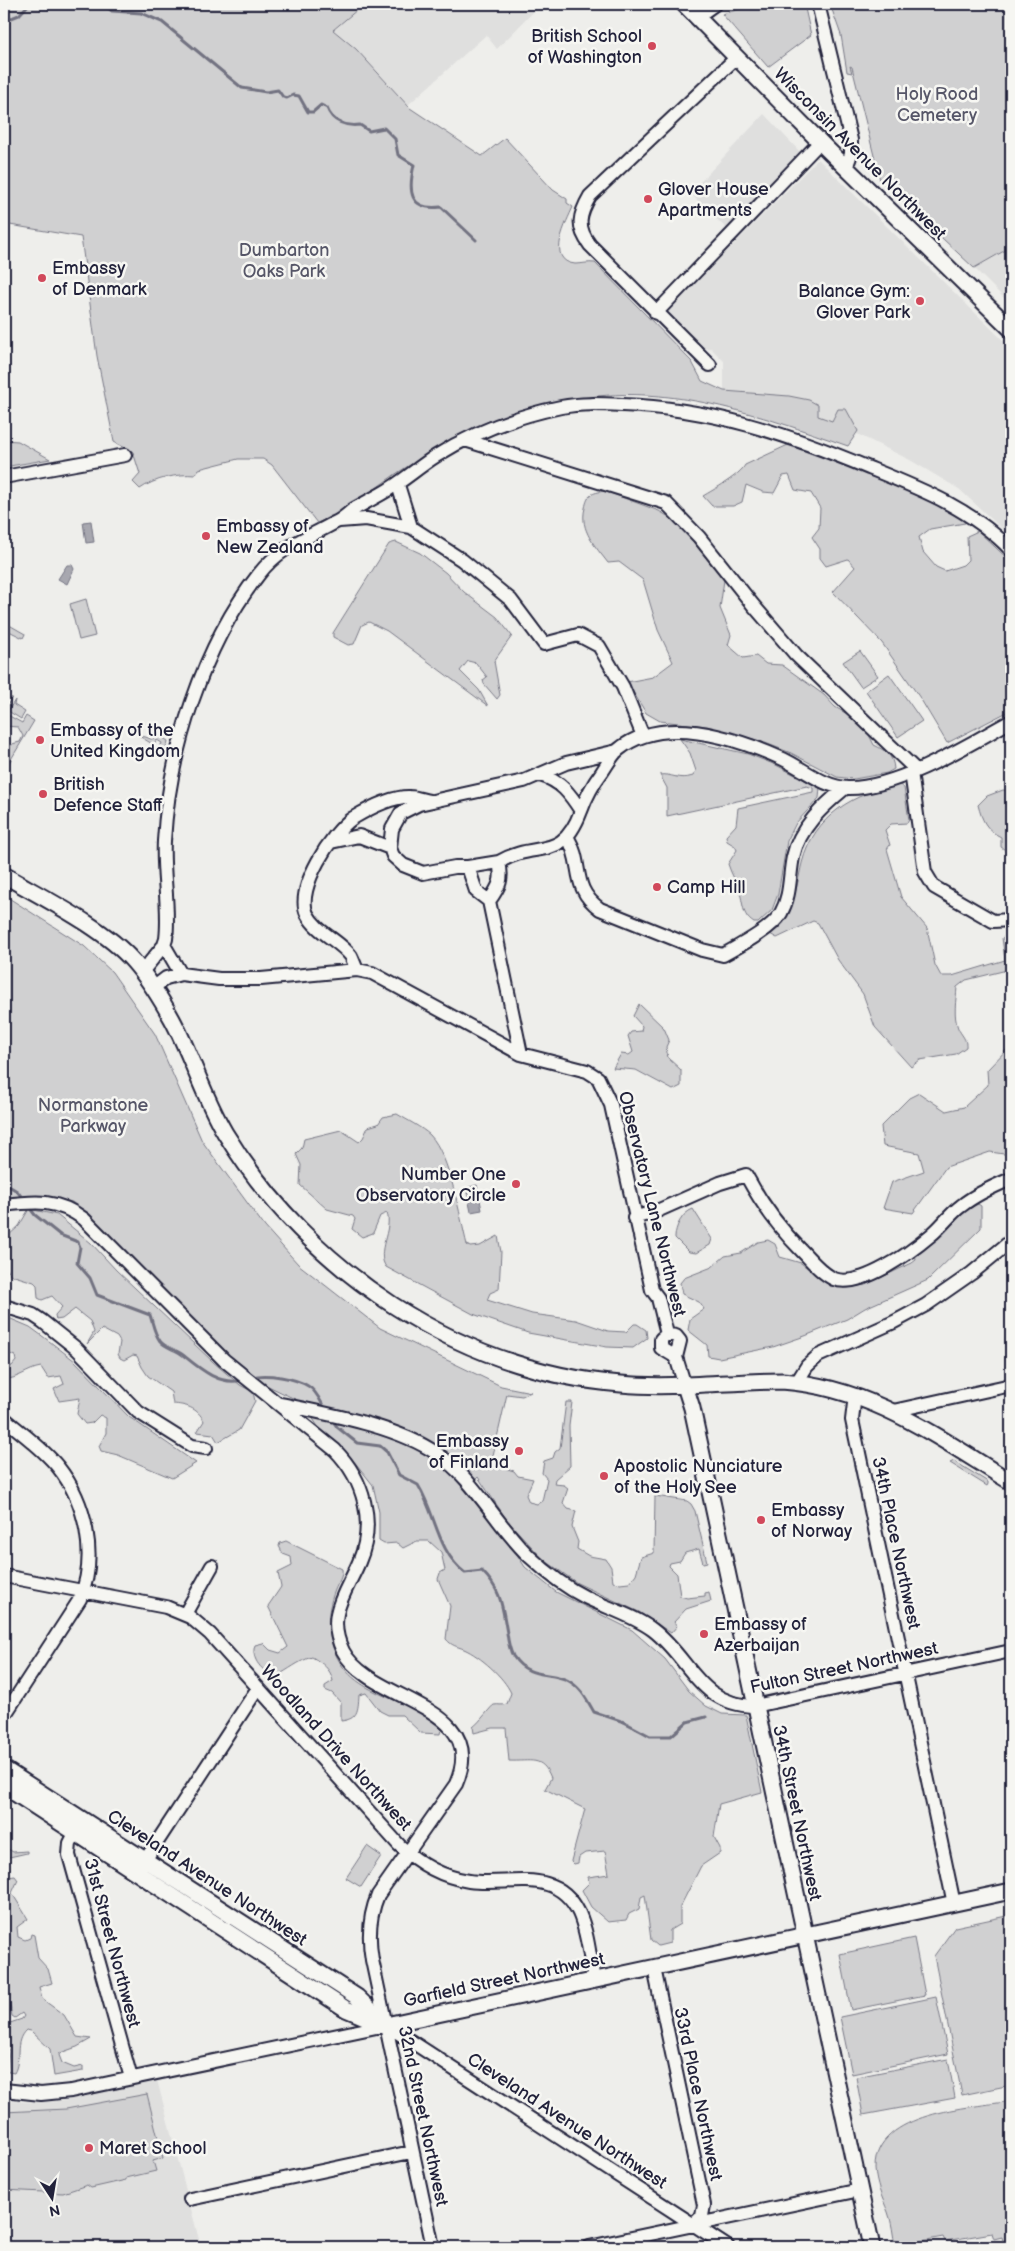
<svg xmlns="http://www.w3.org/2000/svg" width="1015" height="2251" font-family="'Balsamiq Sans',sans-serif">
  <rect width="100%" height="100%" fill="#eeeeeb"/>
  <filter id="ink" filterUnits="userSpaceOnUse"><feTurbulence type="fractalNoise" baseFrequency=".02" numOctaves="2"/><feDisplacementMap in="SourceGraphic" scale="10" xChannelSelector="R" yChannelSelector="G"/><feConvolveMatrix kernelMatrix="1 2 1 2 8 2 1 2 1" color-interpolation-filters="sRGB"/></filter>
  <g filter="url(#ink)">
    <path fill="#dfdfde" d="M364 4H541L497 49 486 35 408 105 356 49 333 30Z
      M764 114 801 153 730 232 690 193Z
      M818 159 1011 348V537L959 489 910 460 847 429 724 396V361L711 348 704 349 668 311Z
      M1011 247V305L974 268Z
      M157 2080 201 2247H4V2099L25 2102 63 2101Z"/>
    <path fill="#d0d0d1" stroke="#797986" d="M4 4H364L333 30 356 49 410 108 482 156 505 138 553 190 567 199V203L573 207C567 221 545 261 575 264 582 264 588 262 595 263L692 362 702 381 724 391 789 396 809 400 818 405V416L832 421 838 409H846L858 431 848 446C759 415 666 381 571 400 553 403 535 413 518 420 487 433 454 444 423 458 385 476 357 509 317 523L272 465 263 459H238L199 469 195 475C178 473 154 479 140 489L133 482 140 474 133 452 114 442 97 356 81 237 4 224Z
      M758 4H804L811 35 768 67 722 14Z
      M830 4H1011V247L974 268 880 180 852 67 850 66 852 73 847 72 841 35Z
      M4 440 18 441 50 459 4 467Z
      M788 445H798L932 502 965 519V523L930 529 919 537 923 552 936 567 945 571 963 565 968 560 967 536 978 531 1011 562V710L947 743 920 698 882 643 833 592 855 567 848 559 826 566 820 558V549L812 537 819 528 820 508 811 493 795 490 789 475 783 476 774 493 763 492 746 485 742 502 733 506H712L703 496C713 490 740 475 745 465Z
      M605 491 659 511 676 521 724 580 720 608 731 635 728 645 743 658 756 656 766 664 782 665 824 695 835 707 847 714 869 735 874 745C886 751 893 755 894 769L887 773 854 779 837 777 791 753 760 741 707 726 660 721 646 713 627 682 653 677 673 662 658 630 643 580 619 562 608 563C596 547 579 530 585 508 588 494 591 493 605 491Z
      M396 542 420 553 446 573 464 592 497 617 512 636 494 661 500 695 497 699 484 684 483 680 487 677 476 663 468 661 460 671 479 690 488 706 387 631 369 622 362 625 354 644 348 645 333 637V633L389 544Z
      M86 599 95 636 79 640 70 604Z
      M4 622 25 634 23 638 7 630 6 633 4 632V629L6 630Z
      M860 651 878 676 861 687 843 662Z
      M889 674 922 721 898 737 866 691Z
      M12 697 4 713 22 723 26 716 34 721 4 771V758L12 744 20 742 23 736 18 727 4 726V711Z
      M15 700 14 705 25 712 21 719 8 711Z
      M134 733 151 739 160 736 168 741 165 754 159 749 162 743 157 740 154 745Z
      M680 739 748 754 776 765 820 788 819 798 796 823 787 841 778 894 772 910 758 923H754C741 915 744 903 739 890 736 881 731 874 728 864L737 850 735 846 727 841 726 836 736 825 738 808 813 792V788L807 786 667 816V788L660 775C671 773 678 781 693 776L696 771 690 753Z
      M900 785 904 788 909 820 907 823 891 824 885 830 890 845 887 849 901 897 927 928 935 965 941 976H952L1005 960 1002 938 1011 933V969L966 980 957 987C956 1001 953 1015 958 1028 961 1035 967 1039 966 1047L956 1054 920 1060 911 1067 875 1027 863 994 838 960 818 923 813 921 777 938 770 934C794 913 795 893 802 863 814 816 854 792 900 785Z
      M1003 790 1011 791V854L1001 847V837C986 830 982 820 978 805L987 796Z
      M4 895 84 946 112 972 155 1034 202 1141 265 1227 298 1264 380 1328 501 1386 531 1392 522 1396 507 1394 491 1464 514 1471 518 1476 533 1479 526 1495 529 1502 537 1504 542 1501 547 1479 542 1473 544 1461 553 1458 555 1452 560 1448 566 1402H572L569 1426 570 1466 555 1479 554 1484 564 1485 568 1488 563 1503 568 1509 576 1511 572 1527 578 1542 577 1549 589 1556 606 1559 611 1567 613 1581 620 1584 629 1583 636 1574 641 1557 654 1553 655 1496 687 1501 691 1504 695 1511 707 1562 703 1563 699 1549 685 1553 680 1561 670 1563 669 1566 677 1574 680 1596 687 1598 705 1596V1593L709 1592 711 1601 686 1609 674 1622 677 1626 671 1633 639 1612 577 1583 543 1559 507 1520 478 1477 465 1490 482 1507 504 1534 525 1567 556 1592 632 1630 665 1659 689 1691 706 1706 722 1714 746 1715 762 1792 719 1804 714 1837 720 1848V1853L701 1866 680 1907V1924L670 1930V1943L658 1946 651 1940 645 1895 641 1897 639 1909 629 1914 626 1920 608 1922 591 1907 582 1890 589 1883 588 1877 609 1874 605 1851 585 1853 579 1857 578 1863 574 1864 571 1861 585 1809 545 1789 551 1778C542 1755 531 1762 509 1761L506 1728H493L474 1733 473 1727C479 1723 492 1705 494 1705 499 1704 501 1706 507 1704L511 1693C504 1677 480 1656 464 1649 456 1646 452 1646 446 1639L450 1606 438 1579 440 1573 445 1570 441 1552 429 1541H417L403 1548 397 1543 384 1544 379 1541V1512L373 1485 349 1455 324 1436 303 1403 248 1376 122 1251 101 1226 72 1202 50 1197 4 1202Z
      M639 1004 664 1028 669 1040 666 1047 668 1058 681 1070V1086L673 1090 636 1070 613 1068 621 1054 629 1055 633 1052 628 1036 631 1032 641 1031 642 1026 633 1016Z
      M1011 1045V1155L990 1152 946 1167 913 1213 883 1208 892 1182 924 1171 919 1153 883 1146 881 1126 909 1098 919 1093 946 1111 964 1107 988 1085 987 1070Z
      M397 1114C407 1120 421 1127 430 1135 450 1156 460 1217 467 1245L470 1247 480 1246 498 1236 501 1252 499 1289 490 1293 487 1300 532 1314 576 1320 608 1331 626 1332 634 1324H637L646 1330 647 1338 633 1348 607 1347 528 1333 473 1314 386 1267C375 1252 393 1230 387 1213L380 1216 373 1233 362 1237 352 1229 355 1219 353 1216 327 1209 300 1185 301 1165 296 1154 302 1148 304 1139 341 1130 359 1142 363 1138 368 1127 378 1124 383 1117Z
      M978 1204 981 1206V1228L928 1280 865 1308 847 1319 805 1336 773 1347 719 1358 708 1356 707 1345 688 1330 690 1319 704 1309 699 1302 682 1294 680 1283 684 1278 712 1267 725 1256 741 1253 758 1242 768 1240 775 1244 780 1257 801 1263 830 1286 847 1288 865 1285 912 1263 916 1260 915 1253 941 1236 964 1211Z
      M29 1209 57 1215 91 1243 116 1270 212 1361 240 1385 253 1392 255 1401 239 1430 218 1442 213 1434 197 1432 204 1421C197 1407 185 1405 173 1404L171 1392 148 1376 142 1367 137 1356 133 1355 124 1360 120 1358 118 1354 120 1342 117 1337 102 1329 87 1344 94 1332 90 1321 75 1309 62 1319 56 1320 55 1315 62 1307 52 1296 42 1300 38 1298 37 1285 34 1282 11 1275 4 1265V1236H8L19 1226Z
      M693 1209 712 1239 710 1245 696 1253 689 1252 675 1238C675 1227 682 1213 693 1209Z
      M4 1316 30 1327 49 1341 75 1361 129 1417 196 1463 172 1478 118 1455 101 1451 99 1446 106 1433V1418L100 1415 92 1423 85 1424 77 1414 80 1398 59 1401 54 1389 64 1384 61 1376 48 1378 41 1367C27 1369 17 1380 4 1379V1367L12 1366 16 1361 15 1356 10 1354 8 1345H4Z
      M954 1461 988 1482V1484L987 1486 950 1463Z
      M286 1541 342 1569C343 1577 338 1582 335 1590 330 1602 327 1618 329 1631 340 1702 406 1690 441 1729L440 1734 421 1733 402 1715H388L380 1711 366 1693 359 1695C358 1711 358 1719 341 1721V1703L332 1693 325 1690V1686L333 1681C331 1669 322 1663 312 1657 298 1661 289 1670 276 1676 263 1673 250 1659 255 1645L263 1643 270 1650 280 1653 288 1647 268 1606 281 1587 278 1573 292 1566 291 1557 283 1554 279 1546 280 1543Z
      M367 1846 381 1856 361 1887 346 1878Z
      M8 1849 13 1852 27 1851V1853L5 1858 8 1877 15 1876 18 1880 12 1893 28 1919 17 1927 18 1937 25 1940 30 1938 31 1934 34 1935 38 1958 48 1969 52 1983 39 1987 42 1999 64 2015 77 2037 91 2039 77 2047 60 2053 59 2055 62 2063 74 2068 83 2066V2071L54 2076 50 2049 31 2031 26 2030C13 2042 22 2060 14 2073L4 2071 7 2067 9 2051 4 2043V2025L22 2019 24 2016 22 2013 15 2018 12 2016 8 1995 4 1990V1851Z
      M1011 1915V2085L962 2095 934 1956 955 1927Z
      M914 1938 925 1995 851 2010 840 1954Z
      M936 1997 948 2054 852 2074 840 2017Z
      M948 2059 955 2098 863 2115 856 2077Z
      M147 2094 163 2158 153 2161 156 2171 126 2178V2180L91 2188 87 2185 63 2193 4 2190V2112L66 2109Z
      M1011 2101V2240L1003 2241 1002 2237 994 2239 992 2233 945 2241 943 2237 895 2246C893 2235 892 2222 888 2212 882 2197 876 2185 875 2168 875 2111 971 2108 1011 2101Z"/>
    <path fill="#a7a7af" stroke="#727281" d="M91 521 94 542 86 543 83 522Z
      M67 565H72L74 569 67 584 58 579Z
      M477 1185 482 1210 471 1212 466 1188Z"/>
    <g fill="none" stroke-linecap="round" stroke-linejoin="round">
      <path stroke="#727281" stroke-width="3" d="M40 4 49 6 51 4
        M103 4 112 11 141 13 162 22 242 88 266 92 278 90 283 97 287 98 293 95 299 96 308 112H313L321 105 327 108C332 122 346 127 360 125L369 131 384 128 395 139 398 155 414 165C408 191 409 211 441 207L476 240
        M4 21 19 15 29 4
        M4 1183 17 1191 24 1200
        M29 1207 35 1215 60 1235 78 1242 80 1247 77 1263 90 1278 97 1295 150 1315C153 1324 154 1333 160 1341 165 1348 176 1349 183 1355 199 1368 219 1386 242 1380
        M252 1377C267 1373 295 1378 308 1386 316 1390 321 1402 325 1409
        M331 1418 337 1427 357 1443 380 1446 387 1452 399 1475 418 1485C436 1514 437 1551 465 1573L482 1571C502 1591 502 1606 507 1633 508 1641 509 1649 513 1656 529 1680 549 1671 567 1680 581 1687 587 1700 594 1712L624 1722 650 1736H671L687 1722 706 1717"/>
      <defs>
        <path id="minor" d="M818 4 851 140V154L846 168
          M697 17 715 4
          M656 313 820 142
          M710 365 590 245C576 227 579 215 590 196L736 58
          M465 440 666 503 699 537 753 605 796 655 916 770
          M4 477 125 455
          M398 485 411 527
          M339 521 366 519 411 527 462 560 511 600 544 644 578 635 599 646 623 687 643 736
          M911 772 925 872 934 887 993 921 1011 920
          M581 811C586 797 593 784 602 772 607 765 612 755 618 750 663 713 736 738 783 759 804 769 825 788 848 788 897 789 970 744 1011 721
          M568 838C584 865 570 887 600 909L702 950 723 955C739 946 772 929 781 913 791 895 789 876 793 857 799 828 823 806 845 788
          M331 842 359 836 390 848
          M499 862C538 839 561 864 581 811 570 794 561 781 540 775
          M499 862C503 879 500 886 489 901L476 891 468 867Z
          M468 867H455L423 873 403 865 393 856 390 848 392 829 401 813 419 804 524 781 566 763 617 751
          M489 901 521 1054
          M164 945 181 974
          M357 970C355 966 353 960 351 956 339 940 317 933 307 914 295 889 332 832 353 818 368 809 392 796 410 797 416 797 423 800 429 801
          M142 972 164 945 166 939C170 907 162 874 164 841 169 752 203 645 259 574 281 546 304 540 334 523 342 520 347 514 354 509 363 504 372 499 381 494 401 483 417 468 436 456 474 432 517 416 561 407 581 403 601 404 622 405 711 408 787 434 869 468 921 489 972 509 1011 550
          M153 988 166 978 181 974 219 979H261L357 970 372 973 521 1054 587 1071 598 1078 611 1105 652 1290 658 1298 667 1334
          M4 1205C36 1201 57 1199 84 1219L224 1360 335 1450C364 1480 376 1522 359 1562 346 1593 325 1615 343 1651 370 1703 491 1703 456 1784L378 1895C369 1916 368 1937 372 1960L433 2247
          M634 1218 657 1211 720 1183 746 1175C761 1203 780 1229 802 1251 811 1260 822 1274 834 1279 861 1289 911 1252 931 1235 942 1226 950 1214 961 1206 976 1194 994 1186 1011 1179
          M4 1306 33 1315 42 1321 77 1349 138 1412 192 1446 206 1448
          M667 1334 676 1336 680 1341 676 1357 661 1348V1339Z
          M676 1357 685 1386
          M797 1382 807 1366 818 1356 894 1322 926 1305 972 1273 1011 1241
          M855 1395 852 1420 954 1904
          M281 1404C328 1414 397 1426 436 1453 475 1479 496 1525 530 1557 546 1572 565 1587 585 1597 607 1608 633 1615 653 1630 691 1659 698 1705 755 1706L1011 1651
          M893 1411 1011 1385
          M4 1418C22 1434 43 1448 58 1467 86 1502 98 1556 80 1599L4 1716
          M4 1576 166 1607 190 1617 210 1634 399 1845C419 1864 442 1877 469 1881 509 1887 556 1865 579 1913 588 1933 590 1959 594 1980
          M185 1614 212 1566
          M80 1824 70 1843 69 1855 131 2078
          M140 1868 258 1688
          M654 1968 704 2205 702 2216 693 2225
          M386 2025 728 2247
          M4 2090 41 2094 71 2091 386 2025
          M190 2199 411 2152
          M589 2247 860 2190"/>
        <path id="major" d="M684 4 827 149 1011 329
          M4 875C43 898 103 927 133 961 148 978 161 999 172 1019 192 1056 203 1096 225 1133 309 1271 458 1371 621 1384 675 1389 728 1381 782 1381 871 1387 937 1437 1011 1482
          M685 1386 692 1408 872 2247
          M4 1769 357 1997 386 2025
          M4 1786 346 2009 377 2022
          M386 2025 1011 1891"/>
      </defs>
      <use href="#minor" stroke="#22223b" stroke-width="16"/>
      <use href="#major" stroke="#22223b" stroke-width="19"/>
      <use href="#minor" stroke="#f6f6f2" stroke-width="12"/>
      <use href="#major" stroke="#f6f6f2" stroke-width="15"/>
    </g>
  </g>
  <g fill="#d1495b" stroke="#f6f6f2" stroke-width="2">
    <circle cx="652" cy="46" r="5"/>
    <circle cx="648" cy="199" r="5"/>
    <circle cx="42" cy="278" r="5"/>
    <circle cx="920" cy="301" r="5"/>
    <circle cx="206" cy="536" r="5"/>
    <circle cx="40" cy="740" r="5"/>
    <circle cx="43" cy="794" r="5"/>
    <circle cx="657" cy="887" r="5"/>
    <circle cx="516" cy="1184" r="5"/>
    <circle cx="519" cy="1451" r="5"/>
    <circle cx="604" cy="1476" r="5"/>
    <circle cx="761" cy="1520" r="5"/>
    <circle cx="704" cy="1634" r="5"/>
    <circle cx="89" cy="2148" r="5"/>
  </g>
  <g text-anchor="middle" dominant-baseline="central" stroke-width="5" stroke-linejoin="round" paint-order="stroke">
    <g font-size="18" fill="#22223b" stroke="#f6f6f2" text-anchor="start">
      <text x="642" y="36" text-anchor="end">British School<tspan x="642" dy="21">of Washington</tspan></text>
      <text x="658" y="189">Glover House<tspan x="658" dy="21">Apartments</tspan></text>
      <text x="52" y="268">Embassy<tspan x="52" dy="21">of Denmark</tspan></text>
      <text x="910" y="291" text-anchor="end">Balance Gym:<tspan x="910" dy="21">Glover Park</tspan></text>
      <text x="216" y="526">Embassy of<tspan x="216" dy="21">New Zealand</tspan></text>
      <text x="50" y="730">Embassy of the<tspan x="50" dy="21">United Kingdom</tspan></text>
      <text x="53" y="784">British<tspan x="53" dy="21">Defence Staff</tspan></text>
      <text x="667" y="887">Camp Hill</text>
      <text x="506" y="1174" text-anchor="end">Number One<tspan x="506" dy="21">Observatory Circle</tspan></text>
      <text x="509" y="1441" text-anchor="end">Embassy<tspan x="509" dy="21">of Finland</tspan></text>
      <text x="614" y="1466">Apostolic Nunciature<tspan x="614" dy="21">of the Holy See</tspan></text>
      <text x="771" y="1510">Embassy<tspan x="771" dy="21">of Norway</tspan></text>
      <text x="714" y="1624">Embassy of<tspan x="714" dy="21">Azerbaijan</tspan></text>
      <text x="99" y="2148">Maret School</text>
    </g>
    <g font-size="18" fill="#565668" stroke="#f6f6f2">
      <text x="937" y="94">Holy Rood<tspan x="937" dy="21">Cemetery</tspan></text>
      <text x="284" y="250">Dumbarton<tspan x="284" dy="21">Oaks Park</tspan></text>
      <text x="93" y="1105">Normanstone<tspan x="93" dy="21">Parkway</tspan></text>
    </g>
    <g font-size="18" fill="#22223b" stroke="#f6f6f2">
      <text transform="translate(860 154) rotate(45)">Wisconsin Avenue Northwest</text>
      <text transform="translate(652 1204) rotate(76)">Observatory Lane Northwest</text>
      <text transform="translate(896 1543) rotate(78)">34th Place Northwest</text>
      <text transform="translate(844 1668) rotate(-12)">Fulton Street Northwest</text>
      <text transform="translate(336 1748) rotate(48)">Woodland Drive Northwest</text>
      <text transform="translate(797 1813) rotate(78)">34th Street Northwest</text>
      <text transform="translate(207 1878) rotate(33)">Cleveland Avenue Northwest</text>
      <text transform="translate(112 1943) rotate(75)">31st Street Northwest</text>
      <text transform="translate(504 1980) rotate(-12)">Garfield Street Northwest</text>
      <text transform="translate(698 2094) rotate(78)">33rd Place Northwest</text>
      <text transform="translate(423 2116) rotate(78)">32nd Street Northwest</text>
      <text transform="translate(567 2121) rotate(33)">Cleveland Avenue Northwest</text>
    </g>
  </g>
  <rect width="1015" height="2251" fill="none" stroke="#f6f6f2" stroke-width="20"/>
  <rect x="10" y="10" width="995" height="2231" fill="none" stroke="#22223b" stroke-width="2" filter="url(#ink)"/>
  <g transform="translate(52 2198) rotate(168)" stroke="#f6f6f2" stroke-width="4" paint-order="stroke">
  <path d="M0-4L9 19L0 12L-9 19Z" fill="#22223b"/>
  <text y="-8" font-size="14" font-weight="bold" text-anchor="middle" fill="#22223b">N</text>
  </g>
</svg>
